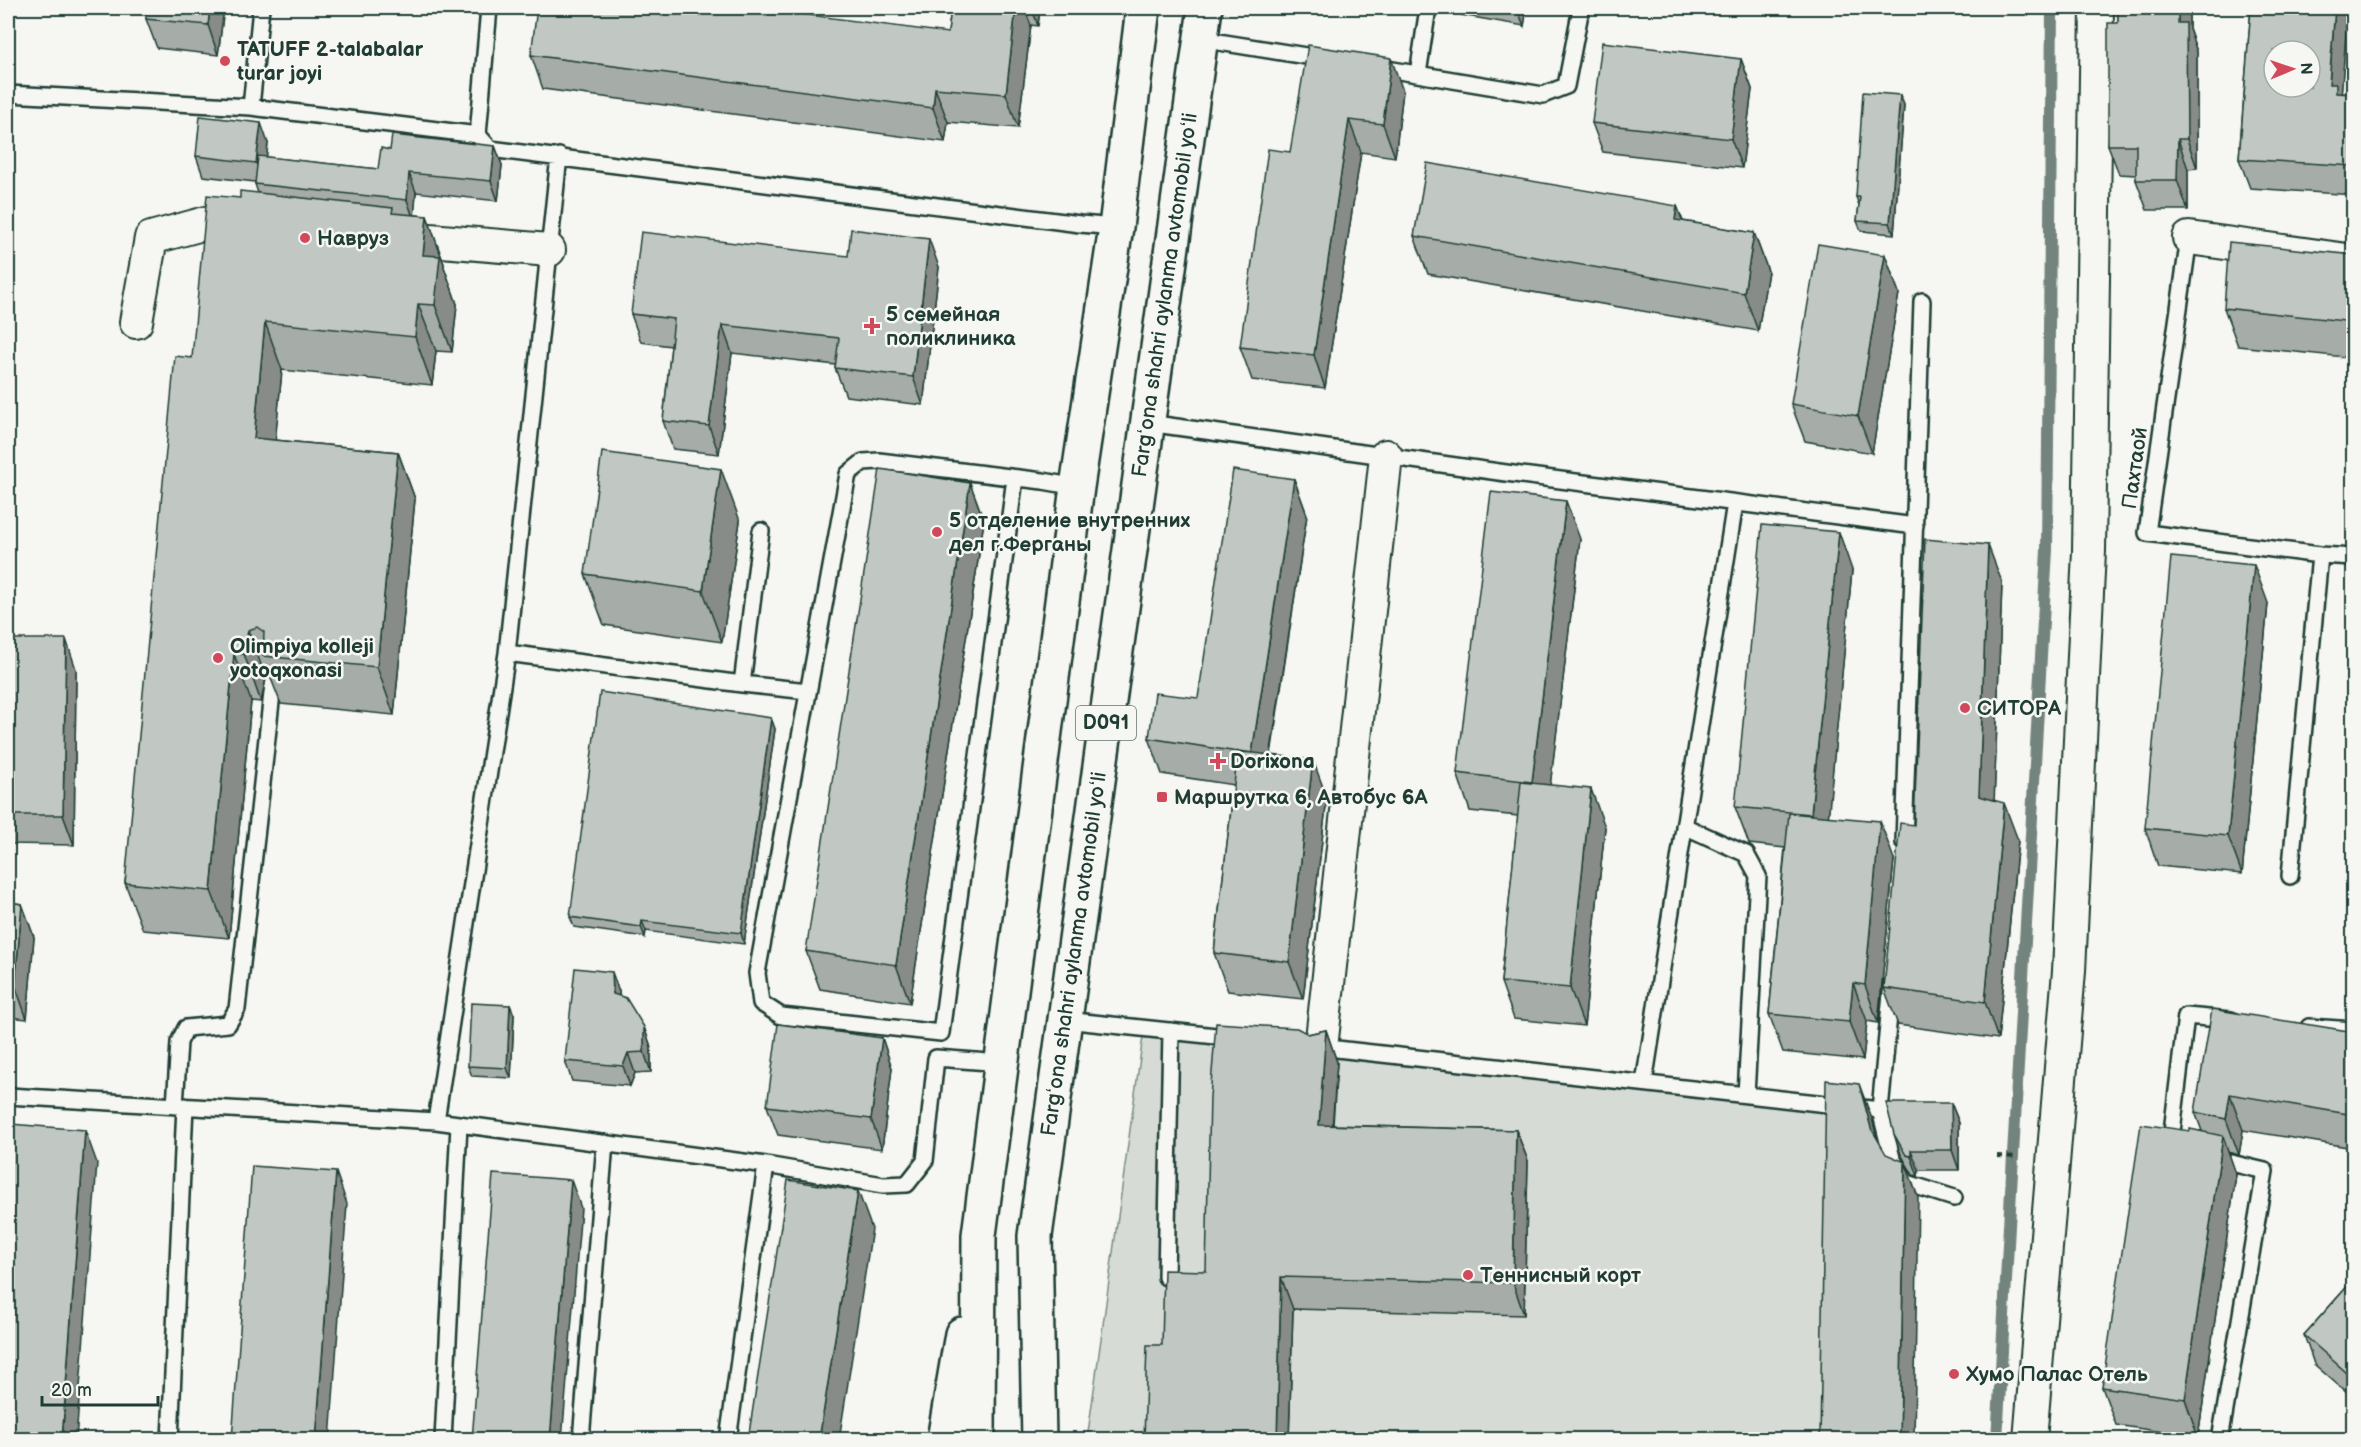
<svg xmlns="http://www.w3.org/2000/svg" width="2361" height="1447" font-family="'Balsamiq Sans',sans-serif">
  <rect width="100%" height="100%" fill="#f6f6f2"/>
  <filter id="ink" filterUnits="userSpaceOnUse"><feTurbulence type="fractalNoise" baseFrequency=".0167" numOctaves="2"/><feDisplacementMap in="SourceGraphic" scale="12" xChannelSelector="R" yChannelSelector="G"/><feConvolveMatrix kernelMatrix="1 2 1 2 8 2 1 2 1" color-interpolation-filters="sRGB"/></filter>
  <g filter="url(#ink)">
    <path fill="#d6dbd6" stroke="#7a8c85" stroke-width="1.5" d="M1143 1036 1829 1111 1822 1439 1087 1440Z"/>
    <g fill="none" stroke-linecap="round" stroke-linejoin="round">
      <path stroke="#72847d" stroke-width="12" d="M1997 1440 2047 550 2052 8"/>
      <defs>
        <path id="service" d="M489 8 478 135 490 149 1080 224 1116 227
          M1200 39 1325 59
          M1375 67 1543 95 1566 86 1581 8
          M1418 74 1428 8
          M8 94 251 107 478 135
          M251 107 261 8
          M2189 238 2147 533 2320 555 2354 557
          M1148 423 1506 473 1915 526
          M1015 478 941 1033 781 1016 761 1003 757 973 848 474 863 462 879 461 1043 481 1077 487
          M507 653 742 684 808 691
          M742 684 761 531
          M1684 826 1746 854 1758 876 1746 1095
          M1904 843 1922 301
          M2290 876 2320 555
          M1065 1020 1235 1038
          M2309 1027 2354 1030
          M1319 1047 1880 1110 1892 983
          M1644 1083 1735 503
          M8 1096 436 1121 766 1165 883 1185 907 1184 925 1161 936 1058 1002 1063
          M175 1106 179 1042 186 1028 228 1024 237 1009 273 684
          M1880 1110 1892 1158 1907 1183 1954 1198
          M436 1121 507 653 559 156
          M2170 1148 2186 1016 2231 1020
          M2214 1159 2265 1171 2220 1440
          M1166 1277 1171 1031
          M170 1440 185 1106
          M443 1440 459 1125
          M581 1440 605 1143
          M728 1440 766 1165"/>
        <path id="minor" d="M394 237 549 250
          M2189 238 2354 261
          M136 322 151 238 228 217 246 220
          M1321 1048 1386 456
          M2030 1440 2069 971 2089 551 2097 8"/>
        <path id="trunk" d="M944 1440 962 1334
          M978 1440 979 1235 1077 487 1116 227 1143 8
          M1039 1440 1035 1236 1205 8"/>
      </defs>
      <use href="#service" stroke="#1f3d34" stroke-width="20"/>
      <use href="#minor" stroke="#1f3d34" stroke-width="36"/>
      <use href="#trunk" stroke="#1f3d34" stroke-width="38"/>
      <path stroke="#1f3d34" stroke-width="4" stroke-dasharray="6 4.5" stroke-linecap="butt" d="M1997 1156 2017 1157"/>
      <use href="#service" stroke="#f6f6f2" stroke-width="15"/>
      <use href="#minor" stroke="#f6f6f2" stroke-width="32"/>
      <use href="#trunk" stroke="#f6f6f2" stroke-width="33"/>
    </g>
    <path fill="#a6aca8" stroke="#1f3d34" stroke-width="1.5" d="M147 8H224L218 55 157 48 146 19Z
      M951 8H1040L1038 26 1031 25 1018 128 948 122 945 142 543 89 531 55 948 33Z
      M1458 8H1527L1524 26 1461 15Z
      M2118 8H2189V29L2197 52V168L2188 169V210H2147L2136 180V175L2119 174 2108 145 2118 23Z
      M2251 8H2348L2341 93 2354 94V195L2250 188 2239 159Z
      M1741 59 1752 89 1742 168 1603 152 1592 123Z
      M1403 91 1395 157 1361 152 1325 388 1252 380 1240 347 1290 152Z
      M1900 95 1904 105 1894 234 1861 231 1857 221 1859 205 1856 197Z
      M268 143 266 157 378 169 390 150 495 146 502 165 498 201 416 192 414 215 427 216 444 264V267L457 304 452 352 436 351 432 385 282 370 275 440 398 452 415 499 394 715 281 704 270 676 266 678 261 702 251 701 229 938 143 930 125 883 192 358 240 198 258 193 255 184V182L203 176 196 156Z
      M1677 206 1683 221 1754 233 1768 271 1758 331 1428 274 1414 236Z
      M1885 255 1899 293 1872 453 1805 441 1791 404Z
      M2354 255V358L2238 346 2224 308Z
      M939 267 923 405 846 396 835 368 836 365 732 353 719 454 673 449 663 421 671 346 641 342 631 314Z
      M1294 479 1307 515 1271 755 1327 798 1303 999 1228 991 1214 953 1234 785 1162 774 1149 738 1198 698Z
      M970 483 984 521 910 1003 820 989 806 951Z
      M740 521 722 642 604 625 585 574Z
      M1580 539 1550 785 1605 827 1584 1026 1514 1019 1501 982 1518 816 1470 811 1457 773Z
      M1852 570 1828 816 1894 859 1878 1023 1867 1021 1863 1060 1783 1052 1769 1014 1785 848 1749 844 1735 807Z
      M2002 582 1994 800 2018 840 1998 1039 1898 1025 1884 988 1914 825Z
      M2268 603 2242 874 2158 866 2145 828Z
      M8 639 76 669 74 845 8 844Z
      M771 718 775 729 744 944 646 931 645 937 574 927 570 917Z
      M8 902 22 904 34 937 27 1019 8 1017Z
      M619 992V996L644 1027 651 1047V1072L635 1073 630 1086 572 1081 565 1061Z
      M510 1005 514 1015 511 1078 472 1076 468 1066Z
      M1326 1030 1337 1062 1333 1125 1516 1130 1528 1161 1524 1315 1293 1309 1289 1440H1144L1162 1345 1206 1271 1308 1034Z
      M2354 1032V1148L2243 1130 2239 1155 2228 1152 2236 1174 2198 1437 2116 1425 2102 1387 2190 1131H2202L2195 1112Z
      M882 1038 892 1068 882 1149 778 1135 767 1106Z
      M1951 1103 1959 1123V1170H1919L1918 1176 1913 1175 1901 1154 1894 1134Z
      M2354 1279V1399L2314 1364 2304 1335Z"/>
    <path fill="#878c88" stroke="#1f3d34" stroke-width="1.5" d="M210 8H224L218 55 208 25Z
      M1016 8H1024L1031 25 1018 128 1006 94Z
      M1032 8H1040L1038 26Z
      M1517 8H1527L1524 26Z
      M2178 8H2189V29L2197 52V168L2187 139 2178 23Z
      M2335 8H2348L2341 98 2347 114 2329 84Z
      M1391 58 1403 91 1395 157 1383 124Z
      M1741 59 1752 89 1742 168 1731 139Z
      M935 88 948 122 945 142 933 108Z
      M1900 95 1904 105 1894 234 1890 223Z
      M1349 120 1361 152 1325 388 1314 355Z
      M261 123 268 143 264 183 256 163Z
      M2178 139 2188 169V210L2177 180Z
      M495 146 502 165 498 201 491 181Z
      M409 173 416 192 414 220 407 200Z
      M1677 206 1691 244 1675 220Z
      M427 216 444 264V267L457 304 452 352 435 305 423 255Z
      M1754 233 1768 271 1758 331 1744 293Z
      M929 239 939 267 923 405 913 377Z
      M1885 255 1899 293 1872 453 1858 416Z
      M418 304 436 351 432 385 415 337Z
      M265 322 282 370 271 486 254 438Z
      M722 325 732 353 719 454 709 426Z
      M398 452 415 499 394 715 377 667Z
      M721 469 740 521 722 642 703 591Z
      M1294 479 1307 515 1265 790 1252 754Z
      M970 483 984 521 910 1003 896 965Z
      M1566 501 1580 539 1546 820 1532 782Z
      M1839 532 1852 570 1825 852 1811 814Z
      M1988 545 2002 582 1993 833 1979 796Z
      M2254 565 2268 603 2242 874 2228 836Z
      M248 630 266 678 261 702 244 654Z
      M66 639 76 669 74 845 63 815Z
      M234 654 251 701 229 938 211 891Z
      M771 718 775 729 744 944 741 933Z
      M1313 760 1327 798 1303 999 1289 962Z
      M1591 789 1605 827 1584 1026 1570 988Z
      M2004 803 2018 840 1998 1039 1985 1002Z
      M1880 821 1894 859 1878 1023 1865 985Z
      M22 904 34 937 27 1019 15 985Z
      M642 921 646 931 645 937 641 927Z
      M612 972 619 992 620 1014 613 994Z
      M1853 983 1867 1021 1863 1060 1849 1022Z
      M510 1005 514 1015 511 1078 507 1068Z
      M644 1027 651 1047V1072L644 1052Z
      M1326 1030 1337 1062 1330 1156 1319 1125Z
      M882 1038 892 1068 882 1149 871 1119Z
      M628 1053 635 1073 630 1086 623 1066Z
      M1859 1084 1872 1119 1884 1163 1871 1128Z
      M2230 1094 2243 1130 2239 1155 2226 1119Z
      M1951 1103 1959 1123V1170L1952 1150Z
      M85 1130 97 1163 76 1440H62Z
      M1516 1130 1528 1161 1524 1315 1513 1283Z
      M2223 1136 2236 1174 2198 1437 2185 1399Z
      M1911 1150 1919 1170 1918 1176 1911 1156Z
      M1905 1162 1918 1197 1914 1440H1900Z
      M336 1172 347 1204 330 1440H316Z
      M571 1180 581 1208 562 1440H550Z
      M858 1191 872 1229 839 1440H819Z
      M1281 1277 1293 1309 1289 1440H1277Z"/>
    <path fill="#c1c8c3" stroke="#1f3d34" stroke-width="1.5" fill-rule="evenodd" d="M147 8H210L208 25 146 19Z
      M537 8H755L948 33 951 8H1016L1006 94 935 88 933 108 531 55Z
      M2118 8H2178V23H2186L2187 139H2178L2177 180H2136V145H2108V23H2118Z
      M2251 8H2335L2329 84H2336V93L2354 94V166L2323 164 2239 159ZM2274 51H2310V87H2274Z
      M1602 42 1741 59 1731 139 1592 123Z
      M1308 45 1391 58 1383 124 1349 120 1314 355 1240 347 1268 149 1290 152Z
      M1863 92 1900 95 1890 223 1857 221 1860 197H1856Z
      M200 116 261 123 256 163 196 156Z
      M392 135 495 146 491 181 409 173 407 200 255 184 258 156 378 169 381 148 390 150Z
      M1427 163 1677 206 1675 220 1754 233 1744 293 1414 236Z
      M240 191 393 208 392 213 427 216 423 255 440 256 435 305 418 304 415 337 265 322 254 438 398 452 377 667 263 656 264 632 257 627 248 630 244 654H234L211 891 125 883 175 356 192 358 207 195 240 198Z
      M851 229 929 239 913 377 835 368 839 338 722 325 709 426 663 421 674 319 631 314 641 232 848 256Z
      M2229 242 2354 255V322L2224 308Z
      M1818 244 1885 255 1858 416 1791 404Z
      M602 452 721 469 703 591 585 574Z
      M880 469 970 483 896 965 806 951Z
      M1233 470 1294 479 1252 753 1238 752 1149 738 1155 693 1198 698Z
      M1491 492 1566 501 1532 782 1457 773Z
      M1762 525 1839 532 1811 814 1735 807Z
      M1925 539 1988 545 1979 796 2004 803 1985 1002 1884 988 1900 823 1914 825Z
      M2171 557 2254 565 2228 836 2145 828Z
      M8 639H66L63 815H8Z
      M600 692 771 718 741 933 642 921 641 927 570 917Z
      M1238 751 1313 760 1289 962 1214 953Z
      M1521 782 1591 789 1570 988 1501 982Z
      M1789 813 1880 821 1865 985 1853 983 1849 1022 1769 1014Z
      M8 902 22 904 15 985 8 984Z
      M575 968 612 972 613 994 626 998 644 1027V1052L628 1053 623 1066 565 1061Z
      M471 1003 510 1005 507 1068 468 1066Z
      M2212 1009 2354 1032V1115L2230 1094 2226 1119 2195 1112Z
      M1216 1023 1297 1028 1308 1034 1326 1030 1319 1125 1516 1130 1513 1283 1281 1277 1277 1440H1144L1147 1345H1162L1164 1270 1206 1271 1210 1097Z
      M778 1024 882 1038 871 1119 767 1106Z
      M1826 1080 1859 1084 1871 1128 1886 1154 1905 1162 1900 1440H1820Z
      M1886 1103H1951L1952 1150H1911V1156L1906 1155 1894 1134Z
      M10 1124 85 1130 62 1440H8V1165Z
      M2141 1124 2190 1131V1129L2223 1136 2185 1399 2102 1387Z
      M252 1166 336 1172 316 1440H232Z
      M493 1174 571 1180 550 1440H472Z
      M788 1180 858 1191 819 1440H748Z
      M2354 1279V1379L2304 1335Z"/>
  </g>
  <g fill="#d1495b" stroke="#f6f6f2" stroke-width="2">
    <circle cx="225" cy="61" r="6"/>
    <circle cx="305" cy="238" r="6"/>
    <path d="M869 317h6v6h6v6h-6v6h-6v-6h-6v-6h6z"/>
    <circle cx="937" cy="532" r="6"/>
    <circle cx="218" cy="658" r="6"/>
    <circle cx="1965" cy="708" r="6"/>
    <path d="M1215 752h6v6h6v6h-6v6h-6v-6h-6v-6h6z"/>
    <rect x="1156" y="791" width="12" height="12" rx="3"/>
    <circle cx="1468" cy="1275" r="6"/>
    <circle cx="1954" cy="1374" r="6"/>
  </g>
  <g text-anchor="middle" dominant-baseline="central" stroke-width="5" stroke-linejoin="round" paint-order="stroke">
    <rect fill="#f6f6f2" stroke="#60746d" stroke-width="1.5" x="1076" y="706" width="60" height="34" rx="4.5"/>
    <g font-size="20" font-weight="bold" fill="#1f3d34">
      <text x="1106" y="723">D091</text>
    </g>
    <g font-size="21" font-weight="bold" fill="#1f3d34" stroke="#f6f6f2" text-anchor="start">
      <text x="237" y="49">TATUFF 2-talabalar<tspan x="237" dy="24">turar joyi</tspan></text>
      <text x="317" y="238">Навруз</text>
      <text x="886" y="314">5 семейная<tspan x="886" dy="24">поликлиника</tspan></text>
      <text x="949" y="520">5 отделение внутренних<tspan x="949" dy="24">дел г.Ферганы</tspan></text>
      <text x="230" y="646">Olimpiya kolleji<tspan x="230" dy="24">yotoqxonasi</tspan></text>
      <text x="1977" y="708">СИТОРА</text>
      <text x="1230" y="761">Dorixona</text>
      <text x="1174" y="797">Маршрутка 6, Автобус 6А</text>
      <text x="1480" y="1275">Теннисный корт</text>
      <text x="1966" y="1374">Хумо Палас Отель</text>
    </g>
    <g font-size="21" fill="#1f3d34" stroke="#f6f6f2">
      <text transform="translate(1165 295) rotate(-82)">Fargʻona shahri aylanma avtomobil yoʻli</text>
      <text transform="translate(2135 468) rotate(-82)">Пахтаой</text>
      <text transform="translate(1074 954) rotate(-82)">Fargʻona shahri aylanma avtomobil yoʻli</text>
    </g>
  </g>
  <rect width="2361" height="1447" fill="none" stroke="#f6f6f2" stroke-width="30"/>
  <rect x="15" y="15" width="2331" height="1417" fill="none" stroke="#1f3d34" stroke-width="2" filter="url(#ink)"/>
  <g transform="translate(2292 69) rotate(88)"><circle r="28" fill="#f6f6f2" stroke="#a0aca6" stroke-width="1.5"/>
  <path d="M0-4.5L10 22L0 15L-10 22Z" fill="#d1495b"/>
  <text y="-9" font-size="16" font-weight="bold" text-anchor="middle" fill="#1f3d34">N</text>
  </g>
  <path d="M42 1396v9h116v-9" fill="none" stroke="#1f3d34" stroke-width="3"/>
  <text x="51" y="1396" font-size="18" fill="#1f3d34" stroke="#f6f6f2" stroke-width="4.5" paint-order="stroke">20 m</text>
</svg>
